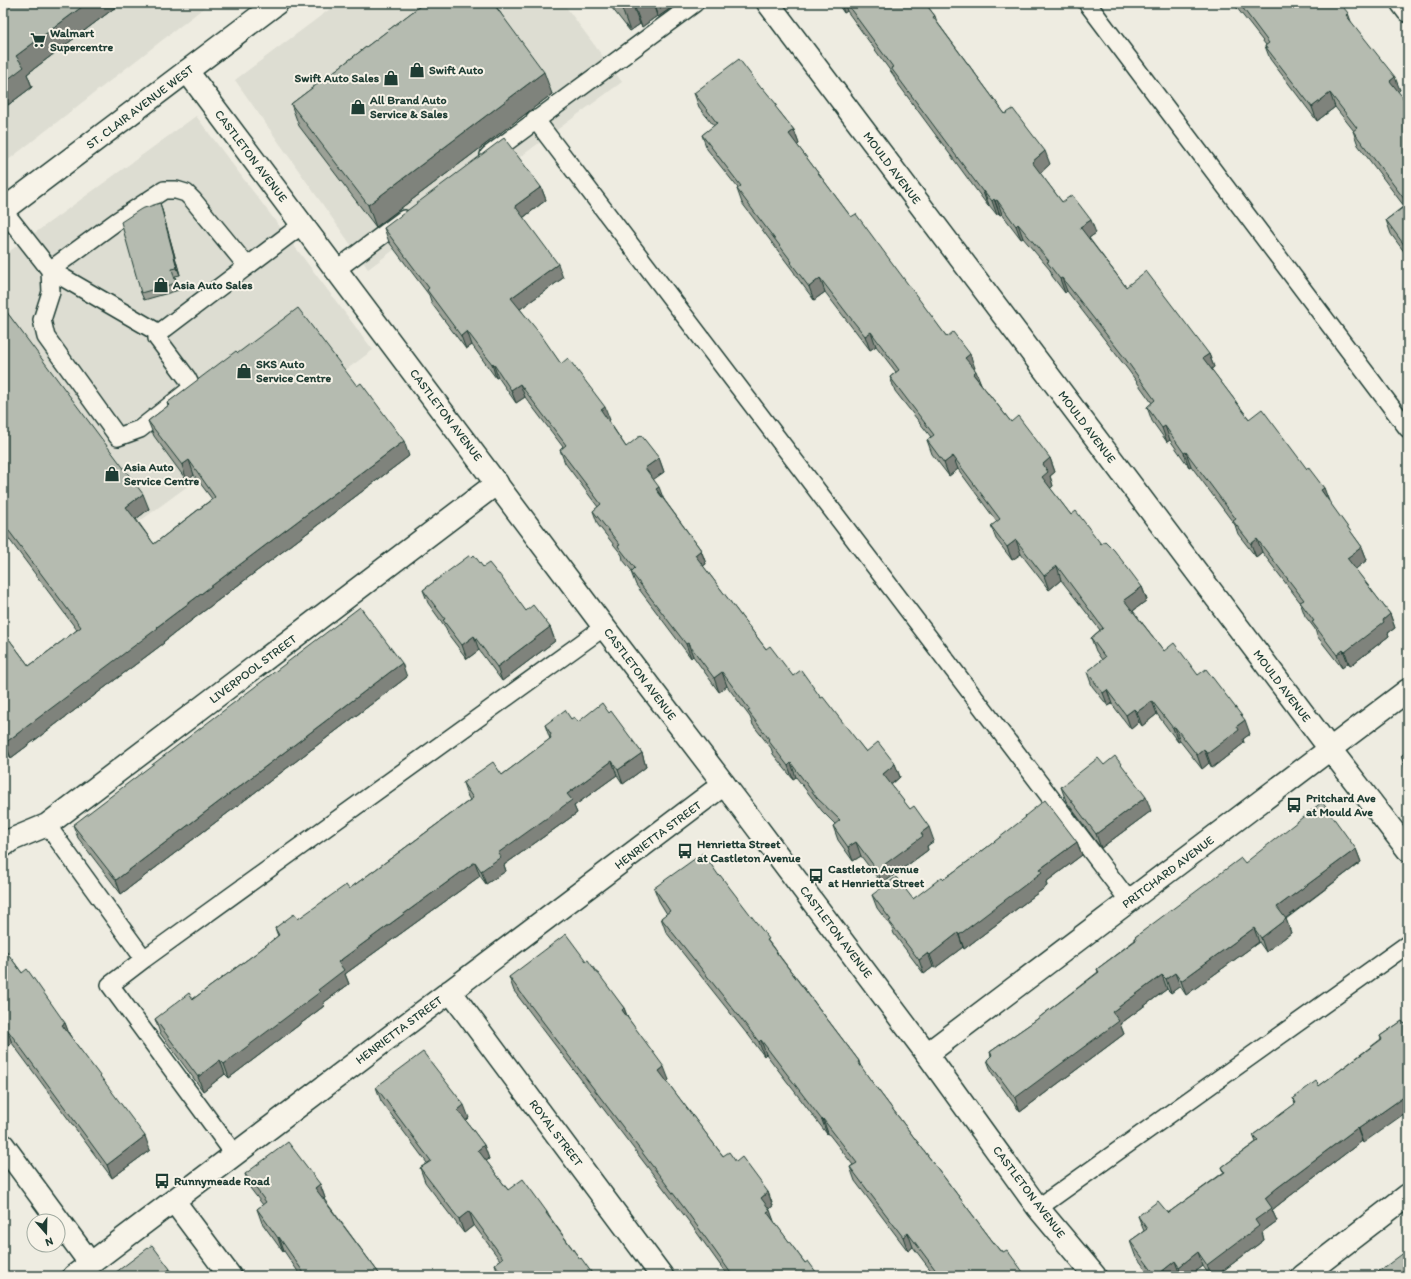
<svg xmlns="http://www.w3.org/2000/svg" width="1411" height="1279" font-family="Itim,sans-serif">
  <rect width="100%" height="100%" fill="#eeece1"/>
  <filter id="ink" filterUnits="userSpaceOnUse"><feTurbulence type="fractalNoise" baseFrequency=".025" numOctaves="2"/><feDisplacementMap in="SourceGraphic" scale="8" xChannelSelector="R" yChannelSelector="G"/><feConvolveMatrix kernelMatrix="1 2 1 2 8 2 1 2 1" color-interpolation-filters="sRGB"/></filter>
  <g filter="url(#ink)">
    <path fill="#ddddd2" d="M3 3H210L3 164Z
      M338 3H563L622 82 368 269 235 80Z
      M196 116 373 350 106 546 3 405V256Z"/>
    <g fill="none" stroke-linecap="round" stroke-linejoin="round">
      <defs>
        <path id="service" d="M1087 3 1408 429
          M535 119 1129 901
          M489 155 695 3
          M3 210 50 270 51 292 42 320 46 337 118 437 140 429 192 388 187 378 157 338 159 333 303 224
          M337 269 404 219
          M159 333 50 270 117 221 164 190H176L186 193 193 200 247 266
          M47 825 144 959
          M235 1155 110 985 144 959 604 627
          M1038 1208 1408 944"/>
        <path id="minor" d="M768 3 1330 749 1408 850
          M1402 3 1408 11
          M3 846 11 840 47 825 497 483
          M450 991 662 1276
          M927 1054 1408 690
          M3 1145 90 1263
          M174 1201 230 1276
          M74 1276 724 784
          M1303 1276 1408 1195"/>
        <path id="tertiary" d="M187 71 604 627 743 809 927 1054 1038 1208 1095 1276"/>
        <path id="secondary" d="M3 210 277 3"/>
      </defs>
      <use href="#service" stroke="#1f3d34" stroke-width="20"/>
      <use href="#minor" stroke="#1f3d34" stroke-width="25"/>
      <use href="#tertiary" stroke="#1f3d34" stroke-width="25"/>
      <use href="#secondary" stroke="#1f3d34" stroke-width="25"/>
      <use href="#service" stroke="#f7f3e8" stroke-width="17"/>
      <use href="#minor" stroke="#f7f3e8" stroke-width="22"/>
      <use href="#tertiary" stroke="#f7f3e8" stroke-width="22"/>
      <use href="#secondary" stroke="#f7f3e8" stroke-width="22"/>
    </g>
    <path fill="#9ca197" stroke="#1f3d34" d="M3 3H121L27 74 32 87 8 105 3 99Z
      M415 3H494L552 94 376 227 299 126 291 104 419 7Z
      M608 3H678L658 17 657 16 642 27 640 24 630 31Z
      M837 3H925L935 16 937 22 1005 114 1050 164 1040 173 1062 202 1096 233 1089 238 1126 287 1209 354 1214 367 1211 369 1249 419 1307 469 1324 488 1328 501 1362 547 1367 560 1355 569 1390 614 1395 628 1388 633 1389 636 1350 666 1348 663 1342 668 1317 636 1315 629 1305 616 1300 602 1262 552 1256 557 1238 534 1235 525 1191 466 1189 467 1170 440 1167 442 1152 421 1147 407 1152 403 1129 371 1067 291 1065 293 1052 276 1050 270 1023 238 1021 239 1002 214 1000 215 999 213 997 215 989 205 988 206 896 81 894 76 847 11 844 13Z
      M1233 3H1340L1350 21 1400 90 1398 92 1408 104V257L1391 234 1386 220 1404 206 1358 145 1353 131H1354L1335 107 1317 121 1270 59 1265 46 1266 45Z
      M694 93 778 110 794 130 799 144 797 145 851 217 947 337 975 368H974L981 384 1011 422 1050 458 1055 472 1050 476 1053 486 1050 488 1071 515 1101 544 1142 587 1147 600 1133 611 1164 651 1198 675 1250 734 1243 739 1244 743 1212 768 1209 763 1202 769 1180 741 1178 742 1157 714 1142 726 1139 722 1131 729 1112 704 1108 706 1092 686 1087 672 1102 660 1096 651 1091 638 1100 630 1061 580 1049 590 1021 554 1012 560 996 539 991 526 997 522 958 469 949 476 932 454 927 440 931 437 895 391 890 377 896 372 876 346 870 350 854 329V330L825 292 814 300 796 276 794 272 742 203 737 189 738 188 707 149 702 135 714 126 699 107Z
      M541 187 546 200 523 218 563 278 520 309 561 364 610 420 609 421 626 447 659 458 664 472 653 479 663 498 701 550 706 564 703 566 766 649 793 676 821 698 866 752 895 764 900 777 891 785 934 841 927 846 928 850 882 884 861 856 853 861 838 840 833 826 835 824 822 811 796 777 793 779 773 754 771 748 753 725 750 717 727 686 719 692 693 656 691 658 636 585 631 572 632 571 623 560 622 555 598 525 593 511 598 507 565 463 560 450 563 447 525 397 516 403 498 377 496 378 472 345 466 349 432 304 429 295 389 242 384 228Z
      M162 210 180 275 175 276 179 290 144 300 141 293Z
      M3 307 149 509 136 519 154 544 212 499 194 475 187 481 154 436 148 421 168 406 167 403 238 353 409 456 163 642 164 643 11 758 3 748V631L29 666 77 630 3 531Z
      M472 557 483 567 526 611 550 627 555 641 502 681 479 650 467 659 448 634 446 628 428 603 423 590Z
      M407 677 121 894 78 838 73 825Z
      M609 713 642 753 646 767 623 784 617 775 574 806 577 813 504 865 506 871 486 884 480 876 345 974 349 984 323 1003 324 1006 229 1078 225 1074 203 1091 160 1033 155 1019 193 999 255 954 278 936 275 928 298 919 349 889 470 800 468 797 463 783 502 775 550 739 545 725 571 719 578 722Z
      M1408 751V772L1406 770 1401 756Z
      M1104 765 1151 811 1101 848 1066 801 1061 787Z
      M1025 816 1077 842 1082 855 1046 882 1047 886 964 949 963 947 935 968 933 967 924 974 894 934 892 928 877 908 872 895 913 899 944 879 981 852 1026 818Z
      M1356 849 1361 862 1286 919 1291 933 1266 952 1259 942 1186 995 1180 986 1171 993 1167 989 1120 1024 1124 1034 1020 1112 992 1073 987 1060 991 1056 990 1052 1036 1020 1098 972 1097 969 1135 940V937L1245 863Z
      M719 876 859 1061 861 1068 872 1082 1000 1251 1026 1276H935L913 1247 908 1251 855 1181 850 1167 853 1165 828 1133 827 1134 766 1054 764 1056 747 1033V1034L666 932 661 918 667 914 659 901 654 888Z
      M3 947 22 973 65 1023 69 1034 150 1150 112 1178 12 1043 5 1048 3 1046Z
      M586 961 624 1008 628 1018 669 1080 667 1082 723 1156 736 1162 768 1192 773 1206 769 1209 774 1222 805 1263 819 1276H728L690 1223 514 991 509 977Z
      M1402 1021 1363 1143 1362 1141 1282 1202 1272 1210 1277 1221 1262 1232 1264 1240 1216 1276H1210L1203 1266 1190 1276H1181L1180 1275 1178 1276H1151L1135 1255 1130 1241 1144 1231 1138 1216 1168 1213 1224 1172 1222 1167 1256 1142 1253 1135 1295 1104 1293 1098 1319 1086 1381 1039 1380 1036Z
      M376 1087 469 1118 466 1121 484 1145 489 1159 486 1161 508 1190 547 1212 549 1216 580 1259 594 1276H499L495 1264 500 1260 474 1225 464 1233 425 1182 420 1168 427 1163 381 1101Z
      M245 1174 320 1184 325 1198 324 1199 381 1276H301L284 1251 283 1252 262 1223 257 1209 263 1205 250 1188Z"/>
    <path fill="#7f837b" stroke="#1f3d34" d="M87 3H121L27 74 32 87 8 105 3 92V83L16 56Z
      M630 3H632L640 24 630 31 622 9Z
      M636 3H653L657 16 642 27 634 5Z
      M653 3H678L658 17Z
      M841 3H844L847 11 844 13Z
      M1348 13 1353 27 1346 15Z
      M544 72 552 94 376 227 368 205Z
      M1395 77 1400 90 1395 95 1390 81Z
      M1330 93 1335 107 1317 121 1312 107Z
      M794 130 799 144 794 148 789 134Z
      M1045 151 1050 164 1037 176 1032 162Z
      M541 187 546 200 520 220 515 206Z
      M984 191 989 205 988 206 983 192Z
      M994 199 999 213 997 215 992 201Z
      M997 200 1002 214 1000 215 995 201Z
      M160 203 162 210 180 275 177 268Z
      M1091 220 1096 233 1085 241 1080 227Z
      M1018 224 1023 238 1021 239 1016 226Z
      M1408 244V254L1405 246Z
      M558 264 563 278 516 312 511 298Z
      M820 278 825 292 814 300 809 287Z
      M1062 278 1067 291 1065 293 1060 279Z
      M467 331 472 345 466 349 461 336Z
      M871 332 876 346 870 350 865 336Z
      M970 354 975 368 970 371 965 358Z
      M1209 354 1214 367 1208 372 1203 358Z
      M493 363 498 377 496 378 492 364Z
      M976 371 981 384 973 374Z
      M520 384 525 397 516 403 511 390Z
      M605 407 610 420 606 423 601 410Z
      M1165 426 1170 440 1167 442 1162 428Z
      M404 441 409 456 163 642 164 643 11 758 5 743 157 627Z
      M1186 452 1191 466 1189 467 1184 453Z
      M953 456 958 469 949 476 944 463Z
      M659 458 664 472 650 482 645 468Z
      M1050 458 1055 472 1050 476 1053 486 1047 491 1042 477 1043 464Z
      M189 460 194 475 187 481 182 465Z
      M659 487 664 500 656 489Z
      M1324 488 1329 501 1321 490Z
      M143 494 149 509 132 522 126 507Z
      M1257 539 1262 552 1256 557 1251 544Z
      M1016 540 1021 554 1012 560 1007 547Z
      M1362 547 1367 560 1352 572 1347 558Z
      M701 550 706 564 700 568 695 555Z
      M1057 566 1061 580 1049 590 1044 576Z
      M1142 587 1147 600 1129 614 1124 600Z
      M1390 614 1395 628 1388 633 1389 636 1350 666 1345 652Z
      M550 627 555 641 502 681 497 667Z
      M474 636 479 650 467 659 462 645Z
      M688 643 693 656 691 658 686 644Z
      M1343 650 1348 663 1342 668 1337 655Z
      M402 663 407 677 121 894 116 880Z
      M722 672 727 686 719 692 714 678Z
      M1107 690 1112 704 1108 706 1103 693Z
      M1152 701 1157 714 1142 726 1137 712Z
      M1134 709 1139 722 1131 729 1126 715Z
      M1245 720 1250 734 1243 739 1244 743 1212 768 1207 754 1237 726Z
      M1175 727 1180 741 1178 742 1173 728Z
      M1204 749 1209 763 1202 769 1197 755Z
      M642 753 646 767 623 784 618 770Z
      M612 761 617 775 574 806 577 813 504 865 506 871 486 884 481 871 498 853 567 794Z
      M791 763 796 777 793 779 788 766Z
      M895 764 900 777 888 787 883 774Z
      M1146 797 1151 811 1101 848 1096 834Z
      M929 827 934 841 927 846 928 850 882 884 877 870 921 833Z
      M856 842 861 856 853 861 848 847Z
      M1077 842 1082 855 1046 882 1047 886 964 949 959 935 1040 869Z
      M1356 849 1361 862 1282 921 1277 907Z
      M475 862 480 876 345 974 349 984 323 1003 324 1006 229 1078 224 1064 318 990 338 962Z
      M1286 919 1291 933 1266 952 1261 938Z
      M1254 928 1259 942 1186 995 1181 981Z
      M958 933 963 947 935 968 930 955Z
      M928 953 933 967 924 974 919 960Z
      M1175 973 1180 986 1171 993 1166 979Z
      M1162 975 1167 989 1120 1024 1124 1034 1020 1112 1015 1098 1112 1012Z
      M624 1008 629 1022 622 1010Z
      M65 1023 70 1036 62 1025Z
      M7 1029 12 1043 5 1048 3 1043V1032Z
      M761 1040 766 1054 764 1056 759 1042Z
      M220 1060 225 1074 203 1091 198 1077Z
      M664 1067 669 1080 664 1085 659 1071Z
      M1408 1094V1111L1363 1143 1358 1129Z
      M464 1105 469 1118 463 1123 458 1110Z
      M823 1119 828 1133 827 1134 822 1120Z
      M1357 1128 1362 1141 1282 1202 1272 1210 1277 1221 1262 1232 1264 1240 1216 1276H1211L1207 1265 1255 1220 1265 1198 1277 1188Z
      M145 1136 150 1150 112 1178 107 1165Z
      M484 1145 489 1159 483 1163 478 1150Z
      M320 1184 325 1198 320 1201 315 1188Z
      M768 1192 773 1206 766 1211 761 1198Z
      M770 1210 775 1224 767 1212Z
      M469 1211 474 1225 464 1233 459 1219Z
      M908 1233 913 1247 908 1251 903 1237Z
      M279 1237 284 1251 283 1252 278 1238Z
      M1198 1252 1203 1266 1190 1276H1182L1179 1267Z
      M1175 1261 1180 1275 1178 1276H1156Z
      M170 1269 172 1276H164L163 1274Z"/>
    <path fill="#b5bbb0" stroke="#1f3d34" d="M3 3H87L16 56 24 67 3 83Z
      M424 3H493L544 72 368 205 291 104Z
      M617 3H630L622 9Z
      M846 3H925L935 16 933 17 1005 114 1013 109 1045 151 1032 162 1062 202 1072 195 1091 220 1080 227 1126 287 1146 271 1209 354 1203 358 1249 419 1262 409 1307 469 1308 467 1324 488 1321 490 1362 547 1347 558 1390 614 1383 620 1384 622 1345 652 1343 650 1337 655 1312 622 1314 621 1300 602 1304 600 1257 539 1251 544 1233 521 1236 519 1186 452 1184 453 1165 426 1162 428 1147 407 1155 400 1124 357 1062 278 1060 279 1047 262 1049 261 1018 224 1016 226 997 200 995 201 994 199 992 201 984 191 983 192 891 68 893 67Z
      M1239 3H1340L1348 13 1346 15 1395 77 1390 81 1408 104V244L1405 246 1386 220 1408 204 1353 131 1357 128 1330 93 1312 107 1265 46 1269 43Z
      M739 59 761 88 762 87 777 105 775 106 794 130 789 134 851 217 856 214 947 337 953 332 970 354 965 358 976 371 973 374 1011 422 1018 416 1050 458 1043 464 1048 472 1042 477 1071 515 1076 511 1101 544 1105 541 1114 550 1142 587 1124 600 1164 651 1174 643 1198 675 1206 669 1245 720 1237 726 1239 730 1207 754 1204 749 1197 755 1175 727 1173 728 1152 701 1137 712 1134 709 1126 715 1107 690 1103 693 1087 672 1105 657 1091 638 1103 628 1057 566 1044 576 1016 540 1007 547 991 526 1000 519 953 456 944 463 927 440 934 435 890 377 899 370 871 332 865 336 849 316 820 278 809 287 791 263 792 262 737 189 741 186 702 135 717 123 694 93Z
      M504 138 541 187 515 206 558 264 511 298 541 335 561 364 568 358 605 407 601 410 626 447 641 435 659 458 645 468 659 487 656 489 701 550 695 555 766 649 770 646 793 676 801 670 821 698 823 697 866 752 878 742 895 764 883 774 910 809 914 806 929 827 921 833 923 836 877 870 856 842 848 847 833 826 840 820 817 798 791 763 788 766 768 740 769 739 748 711 750 710 722 672 714 678 688 643 686 644 631 572 635 568 618 546 620 545 593 511 601 504 560 450 566 445 520 384 511 390 493 363 492 364 467 331 461 336 427 290 429 288 384 228Z
      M160 203 177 268 172 269 176 283 141 293 121 222 141 209Z
      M3 307 143 494 126 507 154 544 215 497 189 460 182 465 148 421 169 405 167 403 236 351 238 353 298 308 357 386 361 383 404 441 157 627 158 628 5 743 3 740V631L29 666 81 627 3 523Z
      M470 555 472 557 474 555 483 567 489 563 498 574H499L526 611 533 605 550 627 497 667 474 636 462 645 443 620 445 619 423 590Z
      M360 607 402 663 116 880 73 825Z
      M602 703 609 713 611 711 642 753 618 770 612 761 567 794 572 800 498 853 501 857 481 871 475 862 338 962 344 970 318 990 320 992 224 1064 220 1060 198 1077 155 1019 189 993 193 999 255 954 279 935 275 928 294 914 298 919 346 885 349 889 473 798 463 783 493 762 502 775 551 738 550 736 551 734 545 725 565 710 571 719 574 717 578 722Z
      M1408 751V765L1401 756Z
      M1115 756 1146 797 1096 834 1061 787 1098 758 1104 765Z
      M1045 800 1077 842 1040 869 1042 872 959 935 958 933 930 955 928 953 919 960 889 921 891 920 872 895 896 877 913 899 942 877 944 879 981 852 1026 817 1025 816Z
      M1322 802 1356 849 1277 907 1286 919 1261 938 1254 928 1181 981 1175 973 1166 979 1162 975 1112 1012 1119 1021 1015 1098 987 1060 992 1055 990 1052 1036 1020 1099 972 1097 969 1136 940 1135 937 1241 858 1245 863Z
      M703 853 719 876 720 875 769 939 767 940 859 1061 858 1062 872 1082 1000 1251 1002 1250 1003 1252 1007 1250 1026 1276H940L908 1233 903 1237 850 1167 857 1163 823 1119 822 1120 761 1040 759 1042 742 1020 661 918 670 911 654 888Z
      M566 934 586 961 588 960 597 973H598L624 1008 622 1010 664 1067 659 1071 723 1156 729 1152 736 1162 742 1157 768 1192 761 1198 770 1210 767 1212 805 1263 808 1261 819 1276H733L685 1209 509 977Z
      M3 947 22 973 27 969 65 1023 62 1025 145 1136 107 1165 7 1029 3 1032Z
      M1402 1021 1404 1024 1408 1021V1094L1358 1129 1357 1128 1277 1188 1265 1198 1272 1208 1255 1220 1259 1226 1207 1265 1198 1252 1179 1267 1175 1261 1156 1276 1130 1241 1147 1229 1138 1216 1158 1201 1168 1213 1225 1172 1222 1167 1258 1141 1253 1135 1296 1103 1293 1098 1316 1081 1319 1086 1382 1039 1380 1036Z
      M423 1052 464 1105 458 1110 484 1145 478 1150 508 1190 523 1179 547 1212 546 1213 580 1259 581 1258 594 1276H504L495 1264 503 1258 469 1211 459 1219 420 1168 431 1161 376 1087Z
      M288 1142 320 1184 315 1188 381 1276H309V1275L306 1276 279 1237 278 1238 257 1209 266 1202 245 1174Z
      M152 1245 170 1269 163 1274 165 1276H111Z
      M1405 1252 1408 1253V1276H1374V1275Z"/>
  </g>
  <defs>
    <symbol id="supermarket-bare" viewBox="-9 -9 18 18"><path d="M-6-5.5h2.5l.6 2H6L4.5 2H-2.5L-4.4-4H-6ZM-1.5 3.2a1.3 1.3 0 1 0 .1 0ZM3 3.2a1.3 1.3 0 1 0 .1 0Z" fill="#1f3d34" stroke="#f7f3e8" stroke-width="2.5" paint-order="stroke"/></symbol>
    <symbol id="shop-bare" viewBox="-9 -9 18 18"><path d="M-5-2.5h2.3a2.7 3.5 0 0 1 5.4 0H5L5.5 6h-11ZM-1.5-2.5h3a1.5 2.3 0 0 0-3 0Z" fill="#1f3d34" stroke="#f7f3e8" stroke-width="2.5" paint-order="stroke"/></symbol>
    <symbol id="bus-bare" viewBox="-9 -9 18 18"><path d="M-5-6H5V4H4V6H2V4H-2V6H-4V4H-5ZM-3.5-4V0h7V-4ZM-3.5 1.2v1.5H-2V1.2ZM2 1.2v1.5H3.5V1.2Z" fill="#1f3d34" stroke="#f7f3e8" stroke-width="2.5" paint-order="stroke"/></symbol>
  </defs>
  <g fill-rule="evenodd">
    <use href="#supermarket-bare" x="27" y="29" width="22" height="22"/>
    <use href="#shop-bare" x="406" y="59" width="22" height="22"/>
    <use href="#shop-bare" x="380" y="67" width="22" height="22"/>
    <use href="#shop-bare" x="347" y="96" width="22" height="22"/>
    <use href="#shop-bare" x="150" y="274" width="22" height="22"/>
    <use href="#shop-bare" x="233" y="360" width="22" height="22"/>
    <use href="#shop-bare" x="101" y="463" width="22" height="22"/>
    <use href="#bus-bare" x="1283" y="794" width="22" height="22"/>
    <use href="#bus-bare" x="674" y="840" width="22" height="22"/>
    <use href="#bus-bare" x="805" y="865" width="22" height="22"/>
    <use href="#bus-bare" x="151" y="1170" width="22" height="22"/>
  </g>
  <g text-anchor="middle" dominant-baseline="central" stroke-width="4" stroke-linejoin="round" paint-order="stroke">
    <g font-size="12" font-weight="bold" fill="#1f3d34" stroke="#f7f3e8" text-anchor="start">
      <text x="50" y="33">Walmart<tspan x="50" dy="14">Supercentre</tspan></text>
      <text x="429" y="70">Swift Auto</text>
      <text x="379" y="78" text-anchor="end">Swift Auto Sales</text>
      <text x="370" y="100">All Brand Auto<tspan x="370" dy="14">Service &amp; Sales</tspan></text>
      <text x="173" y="285">Asia Auto Sales</text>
      <text x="256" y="364">SKS Auto<tspan x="256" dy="14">Service Centre</tspan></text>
      <text x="124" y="467">Asia Auto<tspan x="124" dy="14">Service Centre</tspan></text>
      <text x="1306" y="798">Pritchard Ave<tspan x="1306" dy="14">at Mould Ave</tspan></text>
      <text x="697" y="844">Henrietta Street<tspan x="697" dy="14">at Castleton Avenue</tspan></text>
      <text x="828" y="869">Castleton Avenue<tspan x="828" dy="14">at Henrietta Street</tspan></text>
      <text x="174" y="1181">Runnymeade Road</text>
    </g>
    <g font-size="12" fill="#1f3d34" stroke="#f7f3e8">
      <text transform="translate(140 107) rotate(-37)">ST. CLAIR AVENUE WEST</text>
      <text transform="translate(251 156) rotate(53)">CASTLETON AVENUE</text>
      <text transform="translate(892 168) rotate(53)">MOULD AVENUE</text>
      <text transform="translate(446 415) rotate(53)">CASTLETON AVENUE</text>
      <text transform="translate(1087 427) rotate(53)">MOULD AVENUE</text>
      <text transform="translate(253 669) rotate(-37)">LIVERPOOL STREET</text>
      <text transform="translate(640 674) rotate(53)">CASTLETON AVENUE</text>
      <text transform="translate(1282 686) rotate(53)">MOULD AVENUE</text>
      <text transform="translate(658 835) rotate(-37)">HENRIETTA STREET</text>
      <text transform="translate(1168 872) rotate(-37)">PRITCHARD AVENUE</text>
      <text transform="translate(836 932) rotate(53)">CASTLETON AVENUE</text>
      <text transform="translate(399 1030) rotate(-37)">HENRIETTA STREET</text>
      <text transform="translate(556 1133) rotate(53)">ROYAL STREET</text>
      <text transform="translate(1029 1192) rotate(53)">CASTLETON AVENUE</text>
    </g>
  </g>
  <rect width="1411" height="1279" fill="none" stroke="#f7f3e8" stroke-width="16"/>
  <rect x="8" y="8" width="1395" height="1263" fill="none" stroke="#1f3d34" stroke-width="1.5" filter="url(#ink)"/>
  <g transform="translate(46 1233) rotate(160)"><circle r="19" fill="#f7f3e8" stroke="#a1aaa0"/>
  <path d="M0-3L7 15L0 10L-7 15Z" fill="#1f3d34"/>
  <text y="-6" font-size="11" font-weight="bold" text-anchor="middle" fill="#1f3d34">N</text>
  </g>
</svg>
